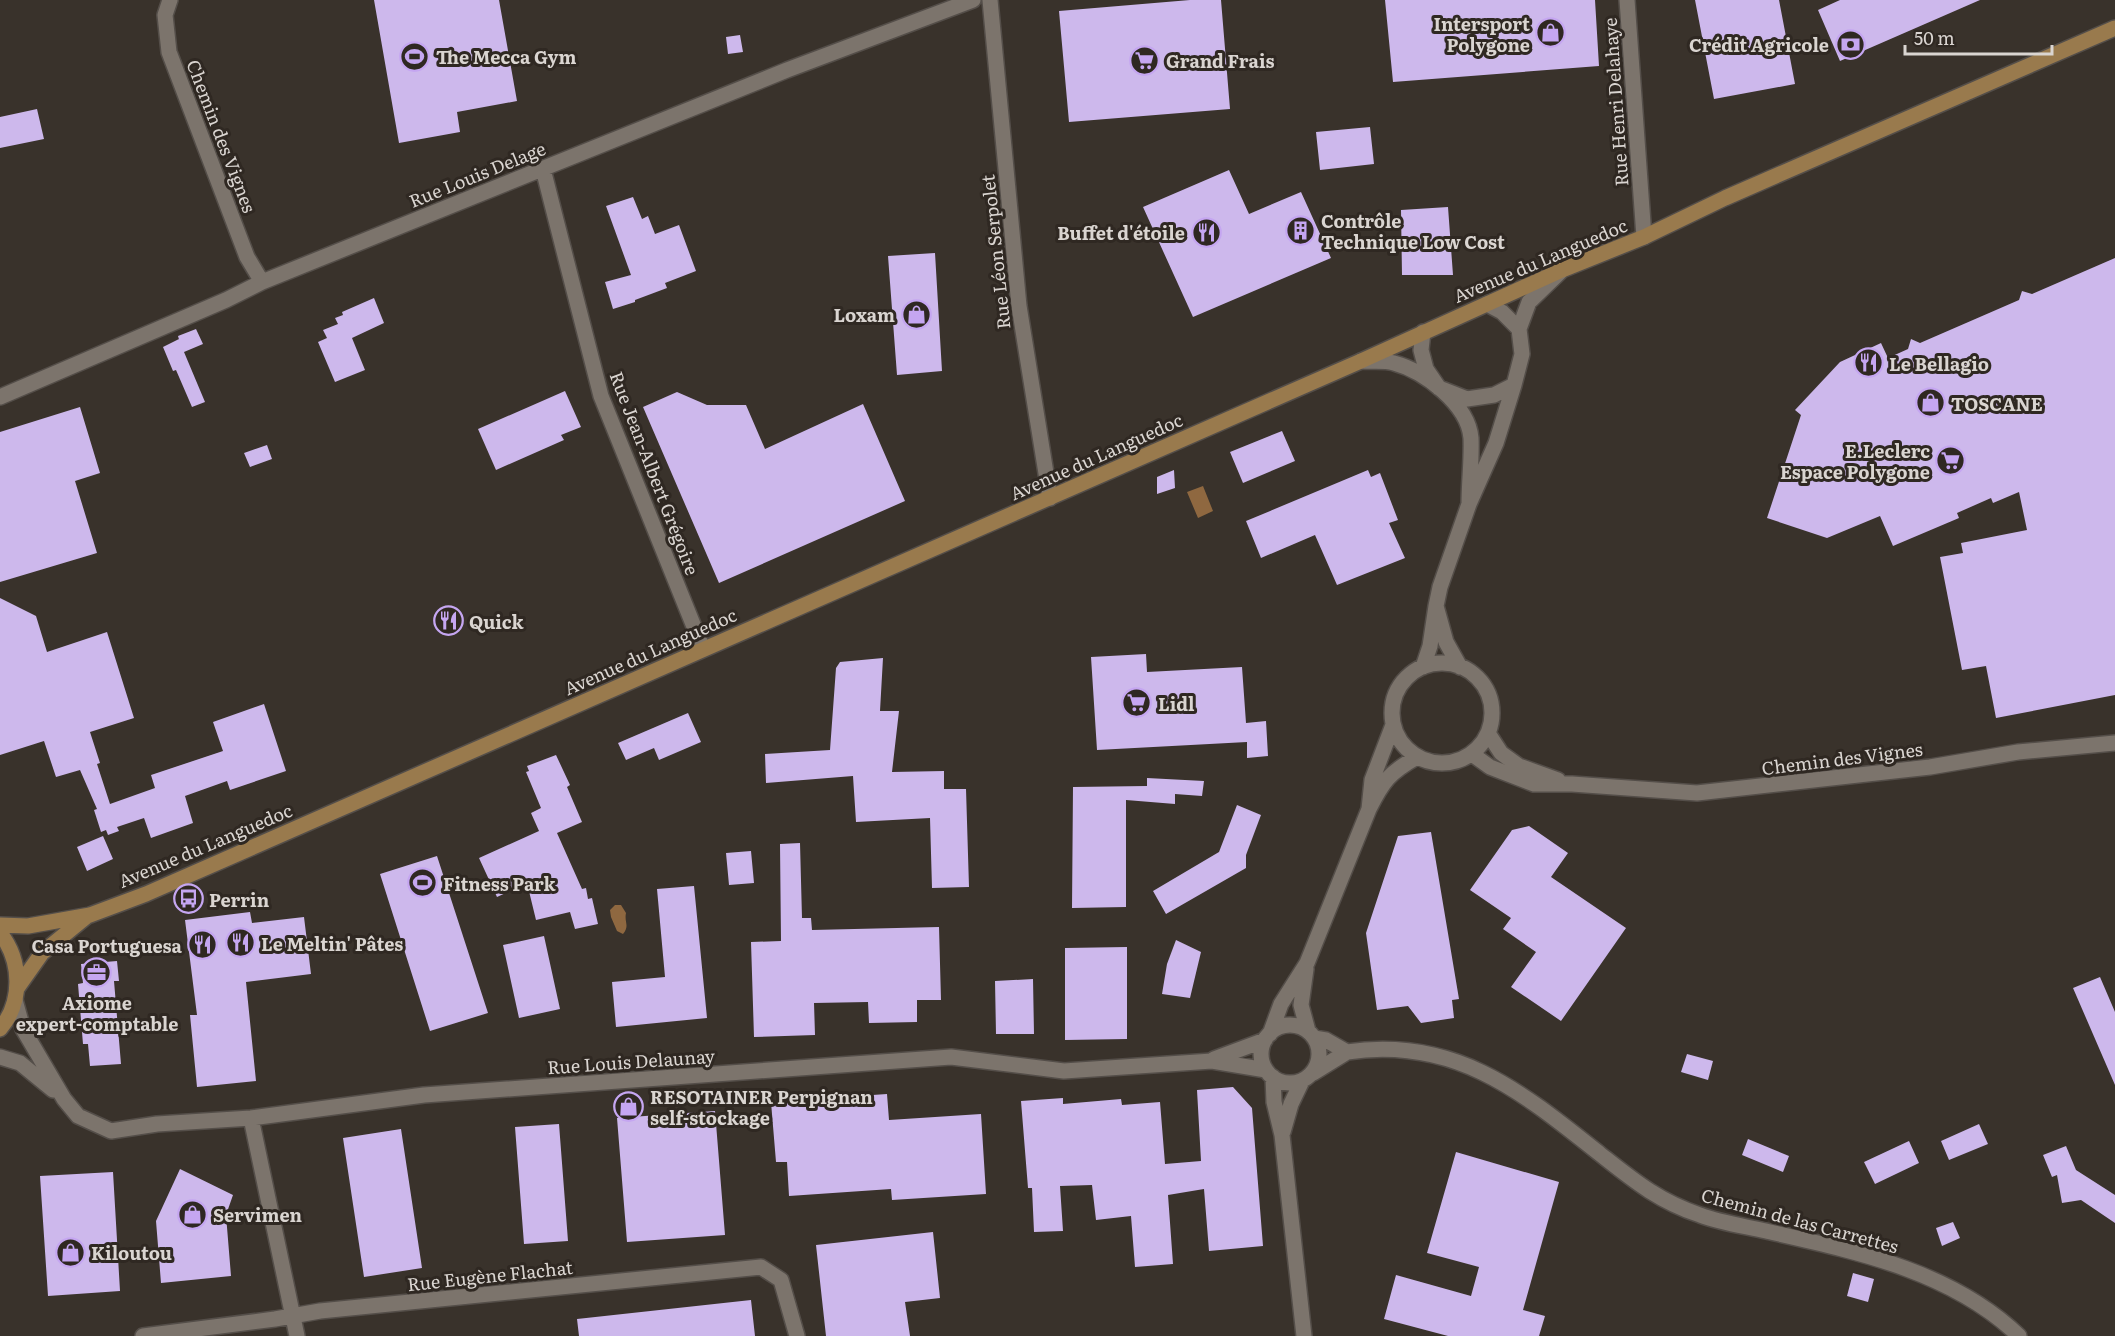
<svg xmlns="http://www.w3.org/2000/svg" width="2115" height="1336" font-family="Literata,serif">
  <rect width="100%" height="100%" fill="#39322b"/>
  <path fill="#8f6840" d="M1203 486 1213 511 1198 518 1187 492Z
    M615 905H621L626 913C624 922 630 926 623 934L617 931 611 917 610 910Z"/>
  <path fill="#cdb8ec" d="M374 0H499L517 101 457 112 460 132 399 143Z
    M1190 0H1221L1230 109 1069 122 1059 11Z
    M1385 0H1595L1599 66 1393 82Z
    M1695 0H1779L1795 84 1714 99Z
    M1840 0H1980L1840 61 1818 10Z
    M740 35 743 52 728 54 726 37Z
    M37 109 44 139 0 148V117Z
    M1370 127 1374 164 1320 170 1316 132Z
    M1229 170 1249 214 1301 192 1331 258 1193 317 1143 207Z
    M633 197 642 219 648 216 655 234 679 225 696 271 665 283 667 288 635 300V302L613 309 605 282 631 275 606 206Z
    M1448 207 1453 275H1402L1401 210Z
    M935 253 942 371 897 375 888 256Z
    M2115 258V695L1996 718 1986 666 1962 670 1940 557 1963 553 1961 543 2027 530 2019 492 1993 503 1991 498 1957 513 1959 518 1893 546 1880 516 1827 538 1767 518 1801 415 1795 410 1840 362 1881 343 1888 358 1908 349 1911 339 1920 343 2019 300 2022 291 2032 294Z
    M374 298 384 323 352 338 365 370 335 382 318 342 327 338 323 330 338 324 335 318 343 315 342 312Z
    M196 329 203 344 184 352 205 402 192 407 176 370 173 371 163 347 179 339 180 343 178 336Z
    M565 391 581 427 561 435 564 440 496 470 478 429Z
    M677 392 707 405H746L765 449 863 404 905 501 719 583 643 407Z
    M80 407 100 473 75 481 97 553 0 582V432Z
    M1282 431 1295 461 1243 483 1230 452Z
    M267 445 272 459 250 467 244 453Z
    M1174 470 1175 488 1157 494V477Z
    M1368 470 1371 477 1380 473 1398 520 1389 523 1405 558 1337 585 1315 535 1261 558 1246 521Z
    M0 598 36 616 47 652 107 632 134 718 90 732 100 763 97 764 110 804 155 788 151 775 223 751 213 722 264 704 286 771 230 790 227 781 185 796 193 823 151 838 144 818 117 827 119 831 108 835 106 830 101 832 94 810 97 809 80 770 56 777 44 741 0 755Z
    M1146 654 1147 672 1242 667 1246 723 1266 721 1268 756 1247 758V742L1097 750 1091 657Z
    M883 658 880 711H899L892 772 944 771V789H966L969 887 932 888 930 818 856 822 853 776 766 783 765 754 830 750 836 668 840 662Z
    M688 713 701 742 659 760 654 748 626 760 618 743Z
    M556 755 570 785 567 787 582 822 557 833 582 889 586 888 588 899 592 898 598 924 575 929 570 912 536 920 527 883 497 897 479 858 539 831 531 813 541 808 526 772 529 771 527 766Z
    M1147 778 1204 781 1202 796 1175 794V804L1126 800V907L1072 908 1073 787 1147 786Z
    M1237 805 1261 815 1246 855V868L1166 914 1153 891 1219 852Z
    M1529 826 1568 853 1551 877 1626 928 1561 1021 1511 987 1536 952 1503 929 1511 918 1470 890 1512 830Z
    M1431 832 1459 999 1452 1000 1454 1018 1421 1023 1408 1006 1377 1010 1366 933 1398 836Z
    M103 836 113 859 87 871 77 847Z
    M800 843 802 918H811L812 930 939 927 941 1000H917V1022L869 1023 868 1002 814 1003 815 1035 754 1037 751 942 781 941 780 844Z
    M751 851 754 883 729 885 726 853Z
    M437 856 488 1013 430 1031 380 874Z
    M694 886 707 1018 616 1027 612 982 665 977 657 889Z
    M250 912 252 923 304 917 311 974 246 982 256 1081 197 1087 190 1015H197L185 920Z
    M544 936 560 1009 519 1018 503 945Z
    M1176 940 1201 952 1190 998 1162 994 1167 964Z
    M1127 947V1039L1065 1040V948Z
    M117 961 119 981H114L121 1064 90 1066 88 1044H83L78 984 83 983 81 964Z
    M2100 977 2115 1012V1085L2073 988Z
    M1033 979 1034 1034H996L995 981Z
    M1687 1054 1713 1061 1708 1080 1681 1072Z
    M1233 1087 1252 1108 1263 1246 1209 1251 1204 1189 1168 1195 1173 1264 1135 1267 1131 1216 1096 1220 1092 1185 1060 1186 1063 1231 1034 1232 1032 1188H1028L1021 1101 1063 1098V1104L1121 1099 1122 1105 1160 1102 1165 1164 1201 1161 1197 1090Z
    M887 1094 889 1120 981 1114 986 1194 892 1200 891 1189 789 1196 787 1162H776L771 1102Z
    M715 1111 725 1235 627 1242 617 1118Z
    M559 1124 568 1241 524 1244 515 1127Z
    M1979 1124 1988 1144 1949 1160 1941 1141Z
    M401 1129 422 1268 364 1277 343 1138Z
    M1748 1139 1789 1156 1783 1172 1742 1155Z
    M1909 1141 1919 1163 1875 1184 1864 1162Z
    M2066 1146 2076 1170 2115 1195V1223L2081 1200 2062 1203 2057 1175 2052 1177 2043 1155Z
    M1456 1152 1559 1182 1523 1310 1545 1316 1539 1336H1448L1384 1319 1396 1275 1471 1296 1479 1267 1427 1253Z
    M180 1169 233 1195 226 1215 231 1276 161 1283 156 1221Z
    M113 1172 120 1291 48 1296 40 1176Z
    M1953 1222 1960 1238 1942 1246 1936 1228Z
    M933 1232 940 1298 905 1302 910 1336H826L816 1245Z
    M1853 1273 1874 1279 1868 1302 1847 1296Z
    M751 1300 755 1336H579L577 1319Z"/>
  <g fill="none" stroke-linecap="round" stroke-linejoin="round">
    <defs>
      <path id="street" d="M170 0 165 15 169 52 247 257 262 282
        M990 0 1019 306 1050 498
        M1627 0 1644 237
        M543 169 601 396 703 649
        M1487 304 1502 312 1519 329
        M1423 332 1421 350 1426 369 1439 388 1467 399 1494 395 1514 385
        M1361 361C1372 362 1384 360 1394 363 1424 371 1468 404 1471 438 1472 459 1469 482 1469 504L1496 443 1514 385 1522 354 1519 329 1529 302 1560 272
        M0 397 226 300 262 282 787 70 973 0
        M1436 606 1440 587 1469 504
        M1392 713a50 50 0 1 1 100 0a50 50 0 1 1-100 0Z
        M1423 667 1430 646 1436 606 1446 642 1460 667
        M1393 725 1372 780 1369 809C1383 781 1389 773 1417 757
        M1488 733 1501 753 1519 766 1558 780
        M1472 754 1490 767 1534 784H1572L1697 793 1930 767 2018 752 2115 743
        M1306 969 1301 1005 1308 1031
        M15 1000 23 1029 64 1099 78 1116 111 1131 157 1124 251 1118 424 1095 951 1057 1064 1071 1212 1061 1266 1070
        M1261 1054a29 29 0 1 1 58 0a29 29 0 1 1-58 0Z
        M1270 1034 1281 1004 1307 963 1369 809
        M1347 1052C1454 1036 1521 1091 1600 1154 1633 1180 1658 1201 1700 1215 1721 1223 1744 1226 1766 1231 1854 1251 1952 1271 2019 1336
        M0 1057 20 1063 53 1090
        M1214 1059 1265 1040
        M1313 1073 1347 1052 1326 1040 1314 1038
        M1273 1077 1274 1102 1282 1135 1304 1336
        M251 1118 297 1336
        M1283 1132 1291 1104 1302 1081
        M143 1336 275 1319 320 1311 761 1267 781 1280 797 1336"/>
      <path id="secondary" d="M0 925 28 926 90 915 146 894 1361 361 1562 270 1644 237 1725 198 2115 28
        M0 933C22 961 23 1002 0 1029
        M18 987 42 953 86 917"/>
    </defs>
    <use href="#street" stroke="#544e49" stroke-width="18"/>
    <use href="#secondary" stroke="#544e49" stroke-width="18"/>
    <use href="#street" stroke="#7c746c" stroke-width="15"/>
    <use href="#secondary" stroke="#997a4d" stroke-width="15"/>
  </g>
  <defs>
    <symbol id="shop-ring" viewBox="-11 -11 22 22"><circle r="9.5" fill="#2f2822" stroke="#c5a6f1" stroke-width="1.5"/><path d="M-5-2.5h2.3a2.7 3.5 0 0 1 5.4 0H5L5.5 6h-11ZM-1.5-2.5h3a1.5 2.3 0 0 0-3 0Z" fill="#c5a6f1"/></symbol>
    <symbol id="bank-ring" viewBox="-11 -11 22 22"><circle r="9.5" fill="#2f2822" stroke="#c5a6f1" stroke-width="1.5"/><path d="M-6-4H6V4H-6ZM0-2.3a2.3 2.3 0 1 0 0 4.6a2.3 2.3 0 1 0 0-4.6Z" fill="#c5a6f1"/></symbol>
    <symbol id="stadium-ring" viewBox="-11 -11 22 22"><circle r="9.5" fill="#2f2822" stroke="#c5a6f1" stroke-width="1.5"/><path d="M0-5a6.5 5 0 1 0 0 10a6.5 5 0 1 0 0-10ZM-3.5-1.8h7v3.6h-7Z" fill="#c5a6f1"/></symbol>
    <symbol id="supermarket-ring" viewBox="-11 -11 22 22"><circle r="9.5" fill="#2f2822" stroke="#c5a6f1" stroke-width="1.5"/><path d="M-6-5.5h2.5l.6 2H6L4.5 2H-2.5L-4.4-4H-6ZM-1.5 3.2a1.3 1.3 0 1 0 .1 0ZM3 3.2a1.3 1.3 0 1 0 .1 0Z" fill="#c5a6f1"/></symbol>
    <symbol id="building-ring" viewBox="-11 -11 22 22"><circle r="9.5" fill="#2f2822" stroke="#c5a6f1" stroke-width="1.5"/><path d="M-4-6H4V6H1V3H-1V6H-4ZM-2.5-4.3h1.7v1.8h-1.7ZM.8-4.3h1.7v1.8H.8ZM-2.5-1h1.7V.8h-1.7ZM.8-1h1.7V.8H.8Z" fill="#c5a6f1"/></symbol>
    <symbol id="restaurant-ring" viewBox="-11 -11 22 22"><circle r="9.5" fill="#2f2822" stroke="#c5a6f1" stroke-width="1.5"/><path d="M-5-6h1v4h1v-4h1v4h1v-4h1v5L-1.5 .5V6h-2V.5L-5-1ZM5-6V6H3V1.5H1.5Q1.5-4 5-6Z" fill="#c5a6f1"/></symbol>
    <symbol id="bus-ring" viewBox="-11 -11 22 22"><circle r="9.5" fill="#2f2822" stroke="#c5a6f1" stroke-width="1.5"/><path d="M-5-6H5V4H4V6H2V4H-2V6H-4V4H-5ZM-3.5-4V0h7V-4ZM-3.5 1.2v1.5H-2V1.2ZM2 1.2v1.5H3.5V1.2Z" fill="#c5a6f1"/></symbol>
    <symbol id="office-ring" viewBox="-11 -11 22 22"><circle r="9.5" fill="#2f2822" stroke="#c5a6f1" stroke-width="1.5"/><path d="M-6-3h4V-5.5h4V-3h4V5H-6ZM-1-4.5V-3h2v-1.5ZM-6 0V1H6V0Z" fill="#c5a6f1"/></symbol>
  </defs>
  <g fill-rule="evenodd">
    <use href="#shop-ring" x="1534" y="16" width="33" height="33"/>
    <use href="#bank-ring" x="1834" y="28" width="33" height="33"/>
    <use href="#stadium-ring" x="398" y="40" width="33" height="33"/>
    <use href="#supermarket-ring" x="1128" y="44" width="33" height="33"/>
    <use href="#building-ring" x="1284" y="214" width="33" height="33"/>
    <use href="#restaurant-ring" x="1190" y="216" width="33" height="33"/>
    <use href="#shop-ring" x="900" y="298" width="33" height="33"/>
    <use href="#restaurant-ring" x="1852" y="346" width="33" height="33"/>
    <use href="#shop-ring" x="1914" y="386" width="33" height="33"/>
    <use href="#supermarket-ring" x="1934" y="444" width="33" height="33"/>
    <use href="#restaurant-ring" x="432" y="604" width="33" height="33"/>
    <use href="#supermarket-ring" x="1120" y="686" width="33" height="33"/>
    <use href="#stadium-ring" x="406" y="866" width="33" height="33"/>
    <use href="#bus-ring" x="172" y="882" width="33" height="33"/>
    <use href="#restaurant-ring" x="224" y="926" width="33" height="33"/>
    <use href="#restaurant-ring" x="186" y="928" width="33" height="33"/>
    <use href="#office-ring" x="80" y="956" width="33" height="33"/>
    <use href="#shop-ring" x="612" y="1090" width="33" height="33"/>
    <use href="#shop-ring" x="176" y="1198" width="33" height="33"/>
    <use href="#shop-ring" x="54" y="1236" width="33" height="33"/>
  </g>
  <g text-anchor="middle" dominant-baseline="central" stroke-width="6" stroke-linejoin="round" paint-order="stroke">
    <g font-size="18" font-weight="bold" fill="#dad5d1" stroke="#2f2822" text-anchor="start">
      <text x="1530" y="23" text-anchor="end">Intersport<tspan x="1530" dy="21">Polygone</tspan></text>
      <text x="1829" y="44" text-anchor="end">Crédit Agricole</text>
      <text x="436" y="56">The Mecca Gym</text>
      <text x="1166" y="60">Grand Frais</text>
      <text x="1321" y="220">Contrôle<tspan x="1321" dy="21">Technique Low Cost</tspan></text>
      <text x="1185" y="232" text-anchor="end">Buffet d'étoile</text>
      <text x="895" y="314" text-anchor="end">Loxam</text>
      <text x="1889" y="363">Le Bellagio</text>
      <text x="1951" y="403">TOSCANE</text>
      <text x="1930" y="450" text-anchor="end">E.Leclerc<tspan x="1930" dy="21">Espace Polygone</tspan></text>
      <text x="469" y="621">Quick</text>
      <text x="1158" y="703">Lidl</text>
      <text x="443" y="883">Fitness Park</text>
      <text x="209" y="899">Perrin</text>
      <text x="261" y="943">Le Meltin' Pâtes</text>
      <text x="182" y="945" text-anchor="end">Casa Portuguesa</text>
      <text x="97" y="1002" text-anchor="middle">Axiome<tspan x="97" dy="21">expert-comptable</tspan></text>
      <text x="650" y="1096">RESOTAINER Perpignan<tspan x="650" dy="21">self-stockage</tspan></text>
      <text x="213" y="1214">Servimen</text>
      <text x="91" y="1252">Kiloutou</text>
    </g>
    <g font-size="18" fill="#dad5d1" stroke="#2f2822">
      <text transform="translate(1615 102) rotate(-94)">Rue Henri Delahaye</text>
      <text transform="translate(222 136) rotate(69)">Chemin des Vignes</text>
      <text transform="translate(477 174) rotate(-22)">Rue Louis Delage</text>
      <text transform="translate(995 252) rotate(-96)">Rue Léon Serpolet</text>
      <text transform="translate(1540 260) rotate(-23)">Avenue du Languedoc</text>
      <text transform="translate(1096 456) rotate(-24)">Avenue du Languedoc</text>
      <text transform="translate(655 473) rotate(69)">Rue Jean-Albert Grégoire</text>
      <text transform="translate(650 651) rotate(-24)">Avenue du Languedoc</text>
      <text transform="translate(1842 758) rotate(-7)">Chemin des Vignes</text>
      <text transform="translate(205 845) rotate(-23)">Avenue du Languedoc</text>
      <text transform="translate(631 1061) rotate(-4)">Rue Louis Delaunay</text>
      <text transform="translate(1800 1220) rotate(15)">Chemin de las Carrettes</text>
      <text transform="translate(490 1275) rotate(-6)">Rue Eugène Flachat</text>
    </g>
  </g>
  <path d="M1905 45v9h147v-9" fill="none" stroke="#dad5d1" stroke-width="3"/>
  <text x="1914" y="45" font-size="18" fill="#dad5d1" stroke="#2f2822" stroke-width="4.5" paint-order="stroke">50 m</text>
</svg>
